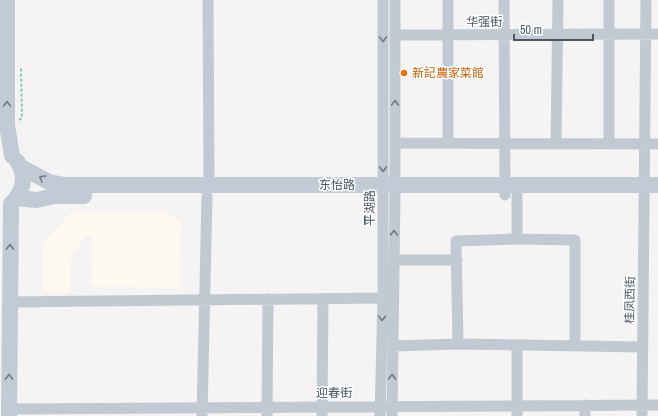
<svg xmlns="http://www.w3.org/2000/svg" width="658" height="416" font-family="'Archivo Narrow','Noto Sans SC',sans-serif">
  <rect width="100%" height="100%" fill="#f5f3f3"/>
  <path fill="#fdf9ef" d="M71 212H168L181 222 180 288 91 286 92 237 86 236 71 257 70 292 43 291V243Z"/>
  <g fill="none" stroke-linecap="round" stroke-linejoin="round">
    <path stroke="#7ad0a6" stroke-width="2" stroke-dasharray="3 2" stroke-linecap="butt" d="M19 120 22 118 21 68"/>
    <path stroke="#c1cad2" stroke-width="11" d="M208 0 209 185
      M504 0 505 195
      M609 0V144
      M395 35 658 34
      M395 143 658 144
      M448 143V0
      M556 143 558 0
      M517 195V239L575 240V345
      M394 260H457
      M10 302 383 298
      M458 344 456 241 517 239
      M517 345V416
      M393 346 458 344 642 347
      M9 409 658 405
      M202 416 207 196
      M267 416 268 299
      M322 416 323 299
      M380 416 383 298V0
      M392 416 395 196V0
      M585 416V405
      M642 416 646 0"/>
    <path stroke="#c1cbd6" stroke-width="16" d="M7 0V125L12 156
      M21 167 49 182 65 185H658
      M17 198 36 200 55 196H84
      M11 204C24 191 27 176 17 161
      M9 416 11 204"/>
  </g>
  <defs><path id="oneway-chevron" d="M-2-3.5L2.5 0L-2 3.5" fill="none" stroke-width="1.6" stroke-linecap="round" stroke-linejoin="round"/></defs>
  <g stroke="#6e7983">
    <use href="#oneway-chevron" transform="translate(383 39) rotate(90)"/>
    <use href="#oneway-chevron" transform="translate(395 103) rotate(-90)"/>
    <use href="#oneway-chevron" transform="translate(383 169) rotate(90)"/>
    <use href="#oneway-chevron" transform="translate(394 233) rotate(-89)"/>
    <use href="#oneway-chevron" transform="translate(382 318) rotate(92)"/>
    <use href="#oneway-chevron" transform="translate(392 377) rotate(-89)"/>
  </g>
  <g stroke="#6e7984">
    <use href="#oneway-chevron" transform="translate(7 104) rotate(-90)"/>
    <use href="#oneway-chevron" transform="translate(42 178) rotate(-150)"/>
    <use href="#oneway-chevron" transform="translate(10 247) rotate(-89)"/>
    <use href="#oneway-chevron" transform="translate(9 377) rotate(-89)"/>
  </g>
  <circle fill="#e8710a" stroke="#fff" stroke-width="1.5" cx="404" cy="73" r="4"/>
  <g text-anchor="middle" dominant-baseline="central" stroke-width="3" stroke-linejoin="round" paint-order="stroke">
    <g font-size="12" fill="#4a5661" stroke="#fff">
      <text x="484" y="22">华强街</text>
      <text x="337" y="185">东怡路</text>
      <text transform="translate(370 208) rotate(-90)">平湖路</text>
      <text transform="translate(630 300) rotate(-89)">桂凤西街</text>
      <text x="334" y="393">迎春街</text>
    </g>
    <g font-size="12" fill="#c56008" stroke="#fff" text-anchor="start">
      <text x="412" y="73">新記農家菜館</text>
    </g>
  </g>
  <path d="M514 34v6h79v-6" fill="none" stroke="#4a5661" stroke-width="2"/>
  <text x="520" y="34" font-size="12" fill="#4a5661" stroke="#ffffff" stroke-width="3" paint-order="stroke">50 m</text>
</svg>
